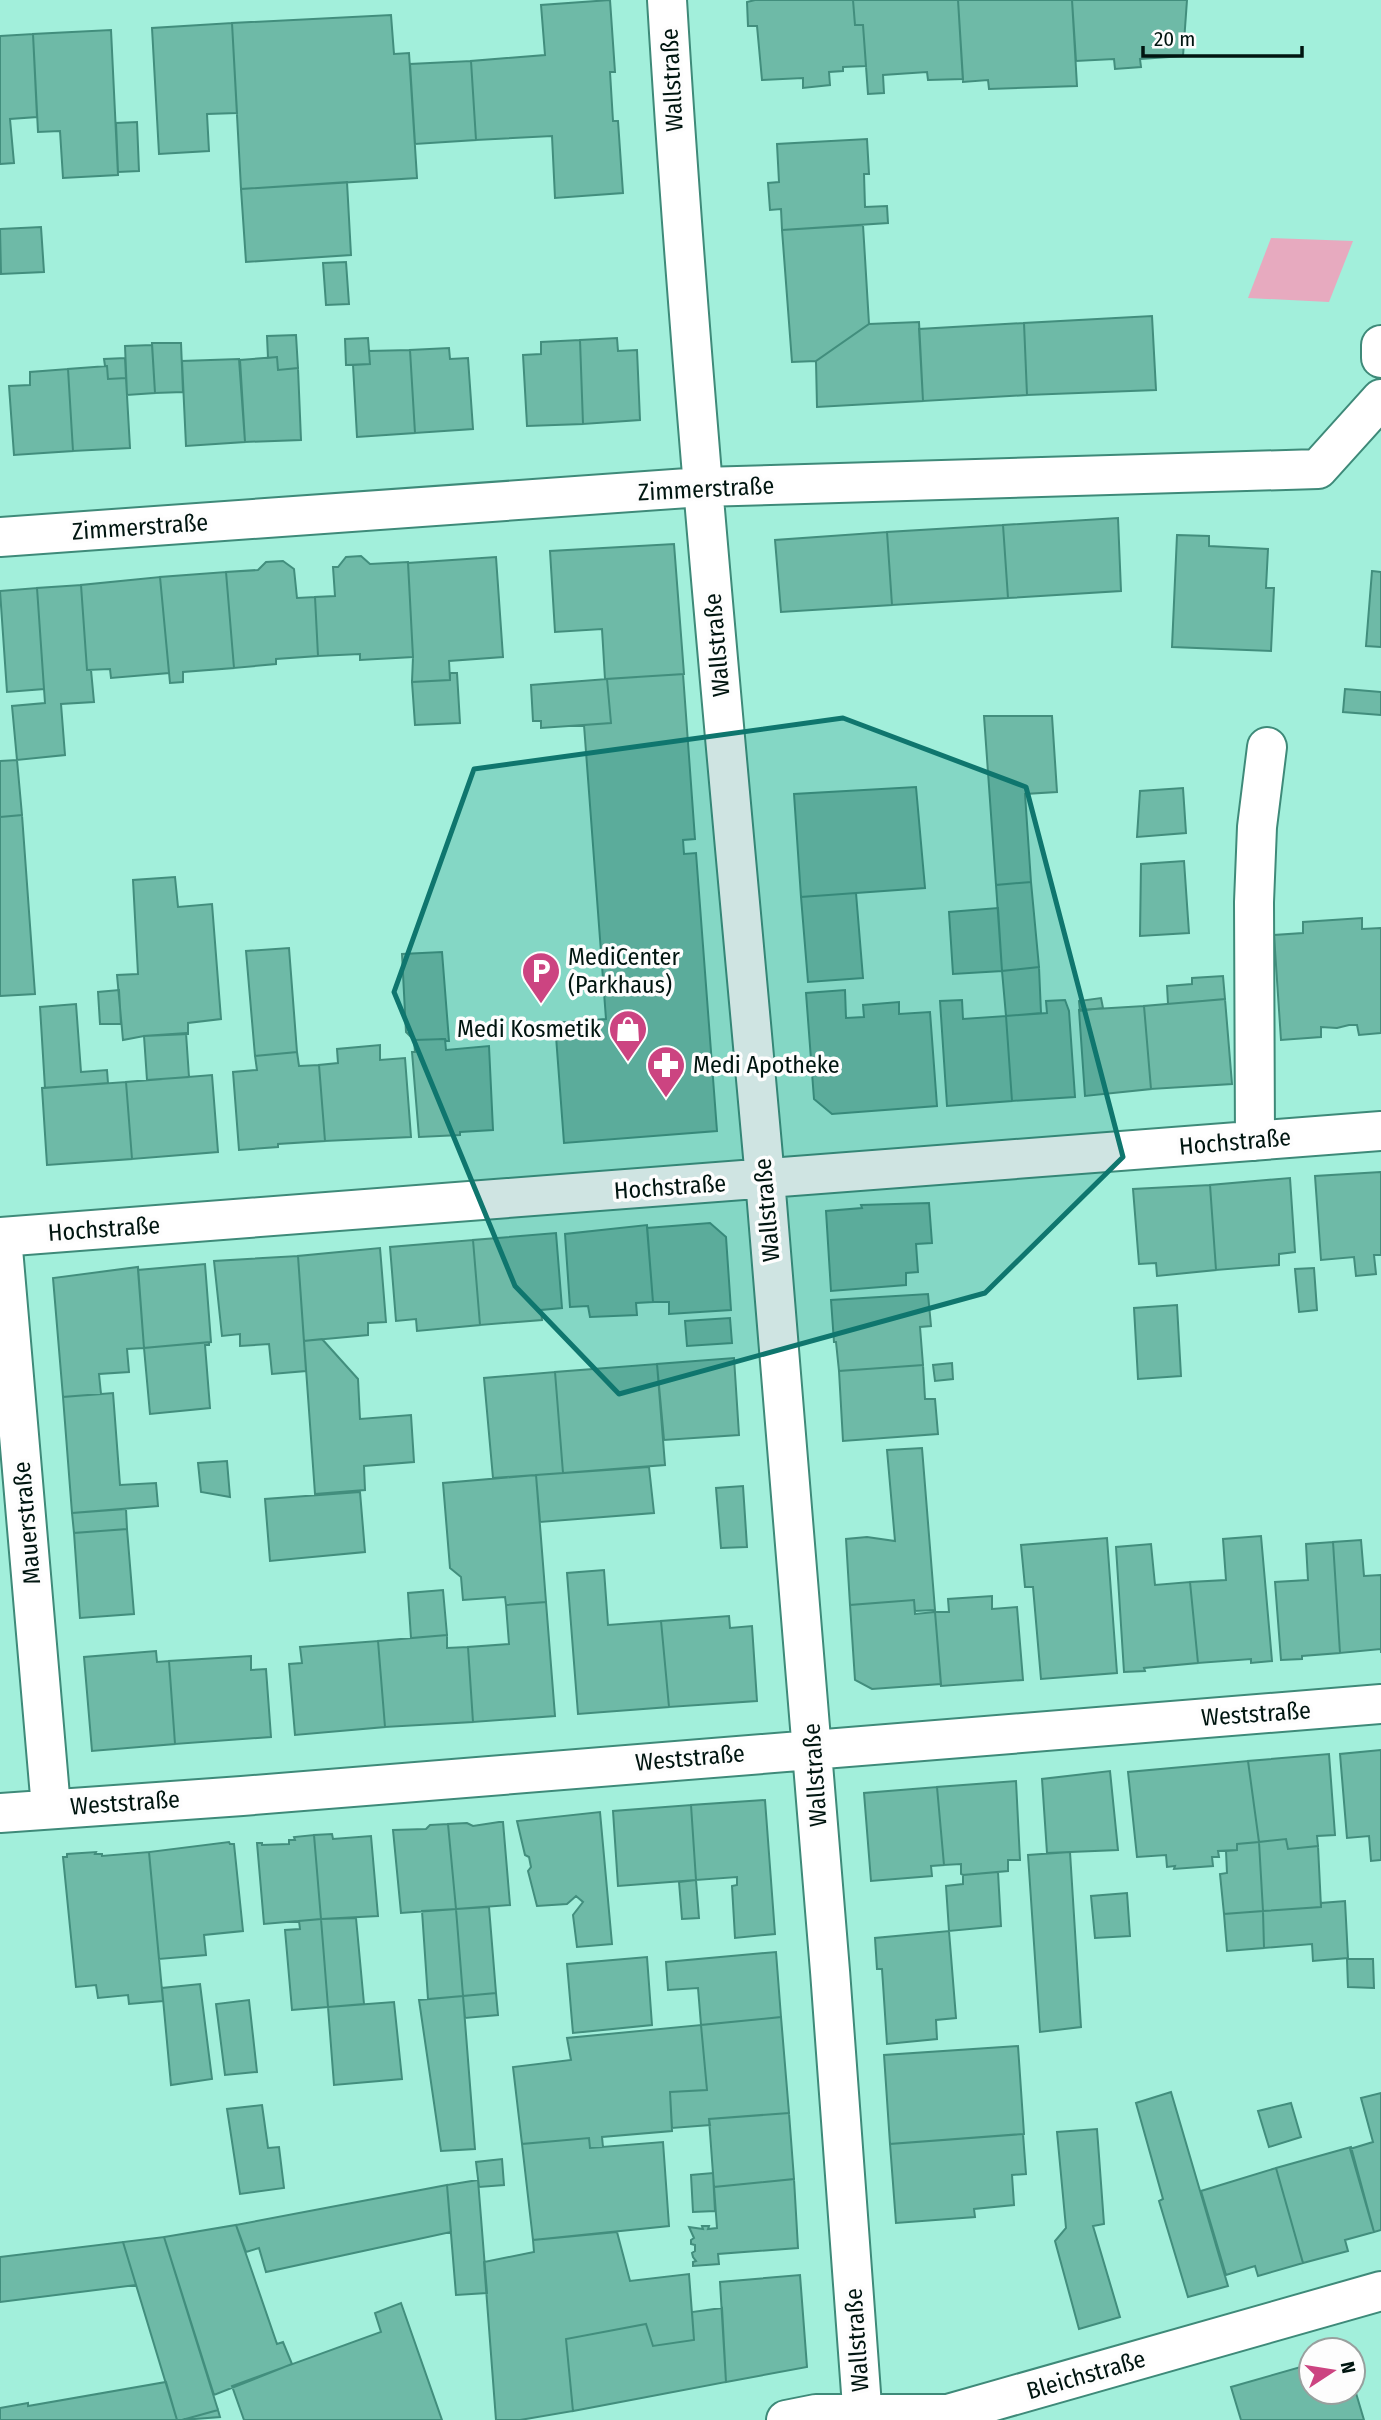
<svg xmlns="http://www.w3.org/2000/svg" width="1381" height="2420" font-family="'Fira Sans Condensed',sans-serif">
  <rect width="100%" height="100%" fill="#a2efdb"/>
  <path fill="#e7aabf" d="M1271 238 1353 241 1329 302 1248 298Z"/>
  <path fill="#6ebaa7" stroke="#428e7d" stroke-width="2" d="M610 0 615 72H610L613 121H618L623 193 555 198 552 136 476 140 471 61 545 55 541 5Z
    M755 0H853L855 25H863L866 66 843 67V71L829 72 830 85 803 88V78L762 80 757 26H748L747 2Z
    M853 0H958L963 79 928 80 927 72 883 75 884 93 868 94 863 25H855Z
    M958 0H1072L1077 86 989 89 988 80 963 82Z
    M1072 0H1187L1183 56 1140 59 1141 67 1115 69 1114 59 1076 61Z
    M391 15 394 54 409 53 417 178 241 189 232 23Z
    M232 23 237 113 207 114 209 151 159 154 152 28Z
    M111 30 118 175 63 178 60 131 38 132 33 34Z
    M33 34 37 117 10 119 14 163 0 164V36Z
    M471 61 476 140 415 144 410 64Z
    M137 122 139 171 118 172 116 123Z
    M867 139 869 174H864L865 207 887 206 888 223 782 230 781 209 770 210 768 183 779 182 777 144Z
    M347 182 351 255 246 262 241 189Z
    M863 225 869 324 816 361 792 362 782 230Z
    M41 227 44 272 1 274 0 229Z
    M346 262 349 304 326 305 323 263Z
    M1152 316 1156 390 1027 395 1024 323Z
    M919 322 923 401 817 407 816 361 869 324Z
    M1024 323 1027 395 923 401 919 329Z
    M296 335 298 368 278 370 277 357 268 358 267 336Z
    M368 338 370 364 346 365 345 339Z
    M617 338 618 351 637 350 640 420 583 424 580 340Z
    M580 340 583 424 527 426 523 355 541 354V342Z
    M152 343H181L183 392 155 393Z
    M152 345 155 393 127 395 125 346Z
    M449 348 450 359 468 358 473 429 415 433 410 350Z
    M410 350 415 433 357 437 353 365 370 364 369 351Z
    M277 357 278 370 298 368 301 440 245 442 240 360Z
    M125 358 126 378 108 379 107 366H105L104 359Z
    M239 359 245 442 186 446 182 361Z
    M107 366 108 379 126 378 130 448 73 451 68 369Z
    M68 369 73 451 14 455 9 386 30 385V372Z
    M1118 518 1121 591 1008 598 1003 525Z
    M1003 525 1008 598 892 605 887 532Z
    M887 532 892 605 781 612 775 540Z
    M1177 535 1209 536V546L1268 549 1266 588H1274L1271 651 1172 647Z
    M674 544 684 674 605 679 602 629 555 632 550 551Z
    M361 556 370 564 408 562 413 657 360 660V654L318 656 315 597 335 596 333 567H338L346 557Z
    M496 557 503 657 449 661 450 680 412 682 413 657 408 563Z
    M283 561 294 569 297 598 315 597 318 656 276 659V664L234 668 226 572 258 570 266 562Z
    M1372 571 1381 572V647L1366 646Z
    M226 572 234 668 183 672V682L170 683 160 577Z
    M160 577 169 673 111 678 110 669 87 670 81 585Z
    M81 585 87 670H91L94 702 61 704 65 755 17 760 12 706 45 703 37 588Z
    M37 588 44 689 7 692 0 591Z
    M450 673H457L460 723 415 725 412 682 450 680Z
    M683 674 695 839 683 840 684 854 696 853 717 1131 564 1143 555 1023 606 1019 584 725 611 723 607 679Z
    M607 679 611 723 541 728V721H533L531 685Z
    M1345 689 1381 692V715L1343 712Z
    M984 716H1052L1057 792 1025 794 1031 882 996 885Z
    M17 760 22 815 0 817V761Z
    M916 787 925 888 801 897 794 794Z
    M1183 788 1186 833 1137 837 1140 791Z
    M22 815 35 994 0 996V817Z
    M1184 861 1189 933 1140 936 1141 864Z
    M175 877 178 907 212 904 221 1019 188 1023V1034L144 1036 123 1040 117 975 138 974 133 880Z
    M1031 882 1039 967 1002 971 996 885Z
    M856 893 863 978 808 982 801 897Z
    M998 908 1002 971 953 974 949 912Z
    M1362 918V929L1381 928V1033L1359 1035 1357 1025H1349L1337 1028 1321 1027V1037L1281 1040 1274 935 1303 933V922Z
    M289 948 297 1052 255 1056 246 951Z
    M442 952 449 1041H446L445 1039 414 1040 406 1032 402 954Z
    M1039 967 1041 1013 1006 1016 1002 971Z
    M1223 976 1225 999 1168 1004 1167 986 1192 984V978Z
    M119 990 121 1024H100L98 992Z
    M845 990 846 1018 864 1017 863 1005 899 1002V1014L930 1012 937 1106 832 1114 814 1099 806 993Z
    M1101 998 1103 1008 1080 1011 1079 1001Z
    M1225 999 1232 1084 1151 1089 1144 1006Z
    M962 1000 963 1019 1006 1016 1012 1101 947 1106 940 1001Z
    M1065 1000 1069 1011 1075 1097 1012 1101 1006 1016 1047 1013 1046 1001Z
    M76 1004 81 1072 107 1070 108 1083 45 1088 40 1007Z
    M1144 1006 1151 1089 1085 1096 1079 1010Z
    M186 1033 189 1077 147 1080 144 1036Z
    M445 1039 446 1050 489 1046 493 1130 460 1132V1135L419 1137 412 1052H415L414 1040Z
    M380 1045V1060L405 1058 411 1137 325 1141 319 1065 338 1063 337 1049Z
    M297 1052 299 1066 319 1065 325 1141 278 1144V1147L239 1150 233 1072 257 1070 255 1056Z
    M212 1075 218 1152 132 1159 126 1082Z
    M126 1082 132 1159 47 1165 42 1088Z
    M1381 1172V1255H1374L1376 1274 1356 1276 1354 1257 1321 1260 1315 1176Z
    M1290 1178 1295 1252 1279 1254V1265L1216 1270 1210 1185Z
    M1210 1185 1216 1270 1157 1276 1156 1263 1139 1264 1133 1189Z
    M929 1203 932 1243 916 1244 918 1272 906 1273V1285L831 1291 826 1211 862 1208 861 1205Z
    M710 1223 726 1237 731 1310 669 1314V1302H653L647 1228Z
    M647 1225 653 1302 636 1303 637 1315 590 1317 588 1306 570 1307 565 1234Z
    M556 1233 562 1308 541 1310 542 1320 480 1325 473 1240Z
    M473 1240 480 1325 417 1331 416 1319 396 1321 390 1247Z
    M380 1248 386 1322 368 1323V1335L304 1341 298 1256Z
    M298 1256 306 1371 272 1374 269 1344 240 1346V1334L222 1336 214 1261Z
    M205 1264 211 1342 144 1348 138 1270Z
    M138 1267 144 1348 127 1349 129 1372 99 1374 101 1394 63 1397 53 1278Z
    M1314 1268 1317 1310 1299 1312 1295 1269Z
    M928 1294 931 1326 920 1327 923 1365 839 1371 836 1342H834L831 1300Z
    M1177 1305 1181 1376 1138 1379 1134 1308Z
    M730 1318 732 1343 687 1346 685 1321Z
    M322 1339 358 1379 360 1419 411 1415 414 1462 364 1466 365 1490 315 1494 304 1341Z
    M209 1342V1345H205L210 1408 150 1414 144 1348Z
    M734 1358 739 1435 664 1440 657 1364Z
    M952 1363 953 1379 935 1381 933 1365Z
    M657 1364 665 1465 563 1473 555 1372Z
    M923 1365 925 1399H935L938 1434 843 1441 839 1371Z
    M555 1372 563 1473 493 1478 484 1378Z
    M113 1393 120 1485 156 1483 158 1506 72 1513 63 1397Z
    M922 1448 935 1610 915 1611 914 1600 850 1605 846 1539 867 1537 895 1541 887 1450Z
    M227 1461 230 1497 201 1492 198 1463Z
    M649 1467 654 1513 540 1522 536 1475Z
    M536 1475 546 1602 506 1605 505 1597 463 1600 461 1577 450 1568 443 1483Z
    M743 1486 747 1547 721 1548 716 1488Z
    M360 1492 365 1552 270 1561 265 1499Z
    M126 1509 127 1529 74 1533 72 1513Z
    M127 1529 134 1614 80 1618 74 1533Z
    M1261 1536 1272 1661 1251 1663V1659L1198 1663 1190 1582 1226 1580 1223 1539Z
    M1107 1538 1117 1673 1041 1679 1033 1587H1025L1021 1545Z
    M1361 1540 1364 1576 1381 1575V1653V1649L1340 1653 1333 1542Z
    M1333 1542 1340 1653 1302 1656V1659L1281 1660 1275 1582 1308 1580 1306 1544Z
    M1151 1544 1155 1585 1190 1582 1198 1663 1144 1668 1145 1671 1124 1672 1116 1547Z
    M604 1570 608 1625 661 1621 669 1707 578 1714 567 1573Z
    M443 1590 447 1635 411 1638 408 1593Z
    M992 1596V1609L1017 1607 1023 1680 941 1686 935 1612H949L948 1599Z
    M914 1600 915 1614 935 1612 941 1684 872 1689 855 1680 850 1605Z
    M546 1602 555 1716 473 1722 468 1647 509 1644 506 1605Z
    M729 1616 730 1628 752 1626 757 1701 669 1707 661 1621Z
    M447 1635V1648L468 1647 473 1722 385 1727 378 1641Z
    M378 1641 385 1727 295 1735 289 1664 302 1663 300 1647Z
    M156 1651 157 1662 169 1661 175 1744 92 1751 84 1657Z
    M251 1656V1670L266 1669 271 1737 175 1744 169 1661Z
    M1381 1750V1860L1371 1861 1369 1836 1347 1838 1340 1754Z
    M1329 1754 1335 1835 1317 1836 1318 1846 1288 1849 1286 1839 1259 1842 1248 1761Z
    M1248 1761 1259 1842 1237 1844V1850L1218 1851 1219 1857H1212L1213 1866 1174 1869 1175 1866 1167 1867 1166 1855 1137 1857 1128 1772Z
    M1110 1771 1118 1850 1047 1853 1042 1779Z
    M1016 1781 1020 1860H1008V1871L963 1875 961 1874V1864L944 1865 937 1787Z
    M937 1787 944 1865 931 1866 932 1876 871 1881 864 1793Z
    M765 1800 775 1934 735 1938 732 1886 737 1885V1877L696 1880 691 1805Z
    M691 1805 696 1880 618 1886 613 1811Z
    M600 1812 612 1944 577 1947 573 1915 583 1902 576 1896 567 1904 537 1906 528 1871 531 1867 529 1857 525 1855 517 1821Z
    M499 1822H503L510 1905 456 1909 448 1824 467 1823 473 1826Z
    M448 1824 456 1909 401 1913 393 1830 426 1829 430 1825Z
    M332 1834 333 1839 371 1836 378 1916 321 1919 314 1835Z
    M314 1835 321 1919 264 1924 257 1843H262V1845L289 1844V1840H295L294 1837Z
    M1286 1839 1288 1849 1318 1846 1321 1907 1263 1911 1259 1842Z
    M229 1842 230 1844H234L243 1931 204 1935 206 1955 159 1959 149 1852Z
    M1259 1842 1263 1911 1224 1914 1220 1874 1227 1873 1226 1851 1237 1850V1844Z
    M96 1852 95 1854H102V1856L149 1852 163 2001 129 2004 128 1995 98 1998 96 1985 76 1987 63 1857H67V1854Z
    M1070 1852 1081 2027 1040 2032 1028 1855Z
    M998 1872 1001 1926 949 1931 946 1886 963 1884V1875Z
    M696 1880 699 1918 682 1919 679 1882Z
    M1127 1893 1130 1936 1095 1938 1091 1896Z
    M1345 1901 1348 1958 1313 1961 1312 1944 1264 1948 1263 1911 1321 1907V1903Z
    M489 1907 496 1993 463 1996 456 1909Z
    M456 1909 463 1996 428 1999 422 1911Z
    M1263 1911 1264 1948 1227 1951 1224 1914Z
    M356 1918 364 2004 328 2007 321 1919Z
    M321 1919 328 2007 292 2010 285 1930 300 1929 299 1921Z
    M949 1931 956 2018 936 2020 937 2039 887 2044 882 1969H877L875 1938Z
    M776 1952 781 2017 701 2025 698 1988 668 1990 666 1962Z
    M647 1957 652 2025 573 2033 567 1964Z
    M1347 1959H1373L1374 1988 1348 1987Z
    M200 1984 212 2079 171 2085 162 1988Z
    M496 1993 498 2015 465 2018 463 1996Z
    M463 1996 475 2149 441 2151 419 2000Z
    M249 2000 257 2072 225 2075 216 2004Z
    M394 2002 402 2079 334 2085 328 2007Z
    M781 2017 789 2113 709 2119 710 2125 672 2128 670 2092 707 2090 701 2025Z
    M701 2025 707 2090 670 2092 672 2131 602 2137 603 2147 590 2148 589 2138 522 2144 513 2067 571 2060 567 2038Z
    M1018 2046 1024 2134 890 2144 884 2055Z
    M1171 2092 1228 2286 1188 2297 1159 2201 1163 2199 1136 2103Z
    M1381 2093V2230L1374 2232 1350 2149 1373 2142 1361 2098Z
    M1291 2103 1301 2137 1269 2147 1258 2111Z
    M262 2105 268 2148 279 2147 284 2188 240 2194 227 2109Z
    M789 2113 794 2179 714 2187 709 2119Z
    M1097 2129 1104 2224 1093 2226 1120 2317 1079 2329 1055 2241 1066 2228 1057 2132Z
    M1023 2134 1026 2174 1012 2175 1014 2205 974 2209 975 2217 896 2223 890 2144Z
    M589 2138 590 2148 663 2142 669 2226 533 2240 522 2144Z
    M1351 2147 1374 2232 1345 2240 1348 2251 1303 2263 1276 2168Z
    M502 2159 504 2185 479 2187 476 2162Z
    M1276 2168 1303 2263 1258 2276 1255 2266 1226 2275 1201 2191Z
    M713 2173 715 2211 693 2212 691 2175Z
    M794 2179 798 2248 718 2254 719 2264 693 2266V2262L696 2261 693 2257 692 2253 695 2251V2245L691 2244V2240L694 2238 689 2227 703 2229 702 2226H709L708 2229 717 2228 714 2187Z
    M478 2180 487 2293 456 2295 447 2185Z
    M447 2185 451 2232 266 2272 259 2248 246 2252 236 2225Z
    M236 2225 277 2344 283 2342 292 2364 214 2395 164 2237Z
    M617 2232 630 2281 689 2274 694 2340 653 2346 646 2324 566 2339 573 2411 520 2420H496L484 2262 534 2252 533 2240Z
    M164 2237 218 2410 182 2420H177L123 2242Z
    M123 2242 136 2285 0 2302V2257Z
    M800 2275 807 2367 726 2382 720 2282Z
    M401 2303 442 2420H244L232 2386 381 2332 375 2313Z
    M722 2308 726 2382 573 2411 566 2339 646 2324 653 2346 694 2340 692 2312Z
    M1311 2364V2392H1353V2383L1364 2420H1241L1231 2387Z
    M166 2382 177 2420H0V2408L28 2403V2406Z
    M218 2410 220 2417 182 2420Z"/>
  <g fill="none" stroke-linecap="round" stroke-linejoin="round">
    <defs>
      <path id="minor" d="M667 0C691 394 730 786 765 1179 801 1593 834 2006 863 2420
        M1381 345V358
        M0 537 702 487 1318 469 1381 399
        M1255 1141 1254 902 1257 827 1267 747
        M0 1237 1381 1131
        M2 1237 51 1808
        M0 1813 242 1796 1381 1704
        M786 2420 816 2414H948L1381 2291"/>
    </defs>
    <use href="#minor" stroke="#3e8a79" stroke-width="42"/>
    <use href="#minor" stroke="#fff" stroke-width="38"/>
  </g>
  <path fill="#0f766e" fill-opacity="0.2" stroke="#0f766e" stroke-width="5" stroke-linejoin="round" d="M843 718 1026 787 1123 1157 985 1293 619 1394 515 1286 394 992 474 769Z"/>
  <defs>
    <symbol id="parking-pin" viewBox="-11 -11 22 30"><path d="M0 17L-7.5 6A9.5 9.5 0 1 1 7.5 6Z" fill="#cc4481" stroke="#fdfdfd"/><path d="M-3.5-5.5H1a3.5 3.5 0 0 1 0 7H-1V5.5H-3.5ZM-1-3.4V-.6H.8a1.4 1.4 0 0 0 0-2.8Z" fill="#fff"/></symbol>
    <symbol id="shop-pin" viewBox="-11 -11 22 30"><path d="M0 17L-7.5 6A9.5 9.5 0 1 1 7.5 6Z" fill="#cc4481" stroke="#fdfdfd"/><path d="M-5-2.5h2.3a2.7 3.5 0 0 1 5.4 0H5L5.5 6h-11ZM-1.5-2.5h3a1.5 2.3 0 0 0-3 0Z" fill="#fff"/></symbol>
    <symbol id="pharmacy-pin" viewBox="-11 -11 22 30"><path d="M0 17L-7.5 6A9.5 9.5 0 1 1 7.5 6Z" fill="#cc4481" stroke="#fdfdfd"/><path d="M-2-6h4v4h4v4h-4v4h-4v-4h-4v-4h4Z" fill="#fff"/></symbol>
  </defs>
  <g fill-rule="evenodd">
    <use href="#parking-pin" x="519" y="949" width="44" height="60"/>
    <use href="#shop-pin" x="606" y="1007" width="44" height="60"/>
    <use href="#pharmacy-pin" x="644" y="1043" width="44" height="60"/>
  </g>
  <g text-anchor="middle" dominant-baseline="central" stroke-width="7" stroke-linejoin="round" paint-order="stroke">
    <g font-size="24" fill="#001510" stroke="#fdfdfd">
      <text transform="translate(672 80) rotate(-93)">Wallstraße</text>
      <text transform="translate(706 489) rotate(-3)">Zimmerstraße</text>
      <text transform="translate(140 527) rotate(-4)">Zimmerstraße</text>
      <text transform="translate(717 645) rotate(-95)">Wallstraße</text>
      <text transform="translate(1235 1142) rotate(-5)">Hochstraße</text>
      <text transform="translate(670 1187) rotate(-4)">Hochstraße</text>
      <text transform="translate(767 1210) rotate(-95)">Wallstraße</text>
      <text transform="translate(104 1229) rotate(-4)">Hochstraße</text>
      <text transform="translate(27 1523) rotate(-95)">Mauerstraße</text>
      <text transform="translate(1256 1714) rotate(-4)">Weststraße</text>
      <text transform="translate(690 1758) rotate(-5)">Weststraße</text>
      <text transform="translate(815 1775) rotate(-94)">Wallstraße</text>
      <text transform="translate(125 1803) rotate(-4)">Weststraße</text>
      <text transform="translate(857 2340) rotate(-94)">Wallstraße</text>
      <text transform="translate(1086 2375) rotate(-16)">Bleichstraße</text>
    </g>
    <g font-size="24" fill="#001510" stroke="#fdfdfd" text-anchor="start">
      <text x="568" y="957">MediCenter<tspan x="568" dy="28">(Parkhaus)</tspan></text>
      <text x="601" y="1029" text-anchor="end">Medi Kosmetik</text>
      <text x="693" y="1065">Medi Apotheke</text>
    </g>
  </g>
  <g transform="translate(1332 2371) rotate(78)"><circle r="33" fill="#fdfdfd" stroke="#98a09e" stroke-width="2"/>
  <path d="M0-5L12 26L0 18L-12 26Z" fill="#cc4481"/>
  <text y="-10" font-size="19" font-weight="bold" text-anchor="middle" fill="#001510">N</text>
  </g>
  <path d="M1143 46v10h159v-10" fill="none" stroke="#001510" stroke-width="3.5"/>
  <text x="1154" y="46" font-size="21" fill="#001510" stroke="#fdfdfd" stroke-width="5" paint-order="stroke">20 m</text>
</svg>
